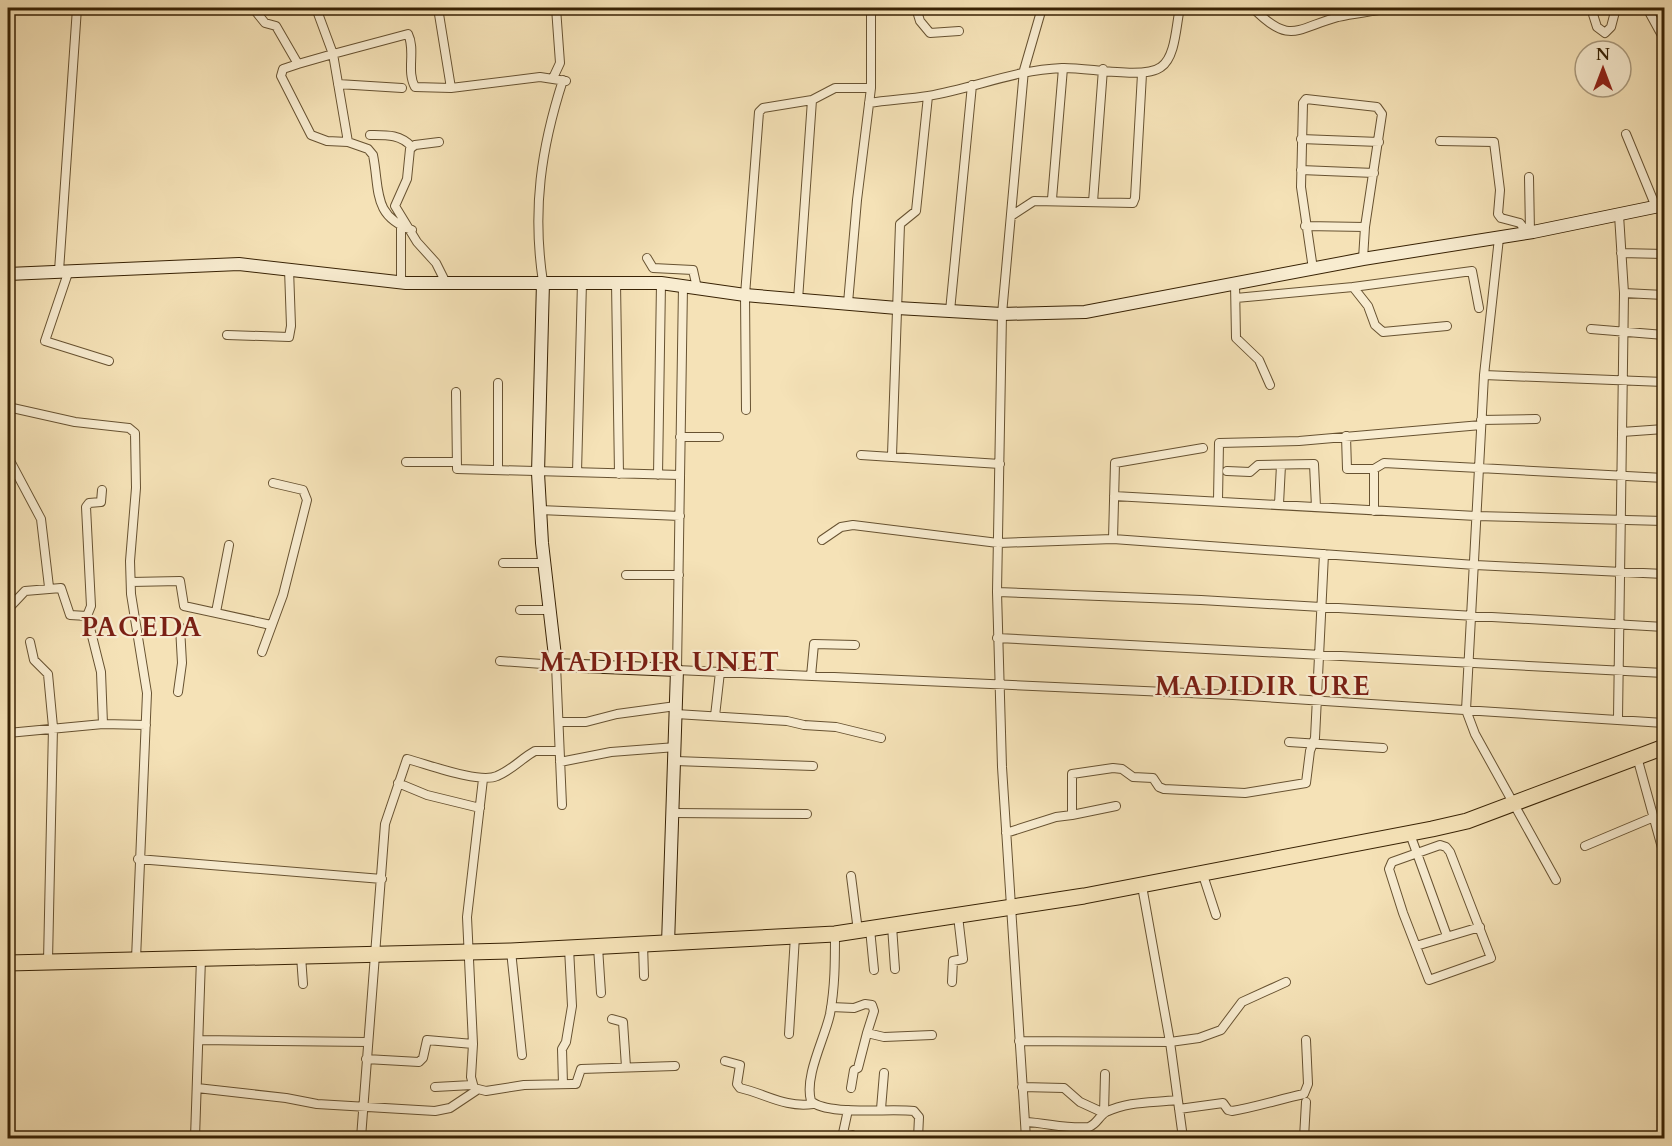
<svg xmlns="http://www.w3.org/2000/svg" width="1672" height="1146" font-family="Cardo,serif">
  <rect width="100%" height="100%" fill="#f5e2b7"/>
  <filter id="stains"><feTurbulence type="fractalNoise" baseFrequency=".00333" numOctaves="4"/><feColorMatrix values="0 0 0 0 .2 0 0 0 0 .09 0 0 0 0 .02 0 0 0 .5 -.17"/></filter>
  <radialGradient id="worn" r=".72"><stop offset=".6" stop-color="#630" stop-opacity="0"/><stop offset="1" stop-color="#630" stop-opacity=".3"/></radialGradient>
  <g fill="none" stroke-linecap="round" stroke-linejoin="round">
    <defs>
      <path id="street" d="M253 8 265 23 276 26 298 64 333 54 348 142 368 149 373 155C380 190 372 216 412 230
        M316 8 333 54 408 34C416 50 406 71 415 87L451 88
        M438 8 451 88 540 77 566 81
        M916 8 920 21 930 33 959 31
        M1253 8C1290 46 1297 28 1338 17 1355 13 1372 12 1389 8
        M1591 8 1597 27 1605 33 1611 27 1616 8
        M1647 8 1664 39
        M298 64 283 69 281 76 311 135 327 141 348 142
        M553 78 560 63 556 8
        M338 84 402 88
        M869 103C889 100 909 99 928 96 975 88 1014 70 1062 68 1086 67 1144 80 1161 67 1176 57 1176 24 1180 8
        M1626 134 1656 207
        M370 135C386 135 400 134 412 147
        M1301 139 1379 142
        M1440 141 1494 142 1500 190 1498 214 1501 218 1520 223 1527 233
        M439 142 415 145 410 149 407 179 395 206 417 242 436 263 446 283
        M1301 170 1374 173
        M1529 177 1530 232
        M1052 199 1063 68
        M1093 202 1103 69
        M1011 216 1034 201 1133 203 1135 198 1142 74
        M1305 226 1365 227
        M1499 238 1484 375 1466 710 1475 734 1556 880
        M1621 253 1664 254
        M647 258 653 268 693 270 697 288
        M1313 269 1301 187 1303 103 1306 99 1377 107 1382 114 1365 227 1363 259
        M69 270 45 341 109 361
        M59 271 77 8
        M401 282V227
        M543 282C532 210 541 148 563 80
        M616 283 619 474
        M1235 284 1236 338 1259 360 1270 385
        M683 286 677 670 1233 695 1664 723
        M1353 287 1472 271 1479 308
        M1624 293 1664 295
        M1236 298 1353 287 1368 306 1375 325 1383 332 1447 326
        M798 300 812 100 835 88H871
        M848 303 857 200 871 88V8
        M950 311 972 85
        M1591 329 1664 335
        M227 335 289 337 291 326 289 269
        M1484 375 1664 382
        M498 383V470
        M456 392 457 469 680 475
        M8 407 75 422 129 428 135 433 136 488 130 561 131 594 147 693 136 959
        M746 410 745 295 759 112 763 108 812 100
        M1481 420 1536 419
        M1622 432 1664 429
        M1346 436 1347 469H1374
        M680 437H719
        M861 455 1000 464
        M892 455 900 224 916 211 928 96
        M8 457 41 519 49 587
        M406 462H457
        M1227 471 1250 472 1258 465 1314 464 1316 507
        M577 472 582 282
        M658 475 661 283
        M1114 496 1476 516 1664 521
        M1218 500 1219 443 1299 441 1481 425
        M1279 504 1281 465
        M540 510 680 516
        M1374 511V469L1384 463 1664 478
        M1113 539 1115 463 1203 448
        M822 540 841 527 853 525 998 543 1113 539 1475 565 1664 574
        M503 563H544
        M626 575H679
        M131 582 180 581 184 606 271 625
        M997 592 1201 600 1664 627
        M8 609 25 591 61 588 70 615 87 616 101 672 103 724
        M520 610H550
        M216 612 229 545
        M87 616 91 606 86 507 89 503 101 502 102 490
        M997 638 1664 673
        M30 642 34 660 48 674 53 727 48 961
        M262 652 283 595 307 500 303 490 273 483
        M500 661 556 665 562 805
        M811 676 814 644 855 645
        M178 692 182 663 180 627
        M676 714 787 721 804 725 836 727 881 738
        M715 716 720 672
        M1618 718 1624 293 1619 215
        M559 722H586L617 714 676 706
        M8 733 103 724 146 725
        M1289 742 1383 748
        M1637 757 1664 855
        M676 761 813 766
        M560 762 611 752 676 747
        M483 779 467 917 473 1044 471 1077 474 1088 486 1091 524 1085 572 1084H576L581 1069 675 1066
        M398 783 427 795 480 808
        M674 813 807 814
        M1072 815 1116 806
        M1006 833 1056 817 1072 815V774L1113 768 1122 769 1133 777 1153 778 1159 787 1164 789 1245 793 1306 783 1310 751 1315 738 1324 554
        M1410 834 1447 936
        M1440 845 1446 847 1450 852 1491 958 1429 980 1403 913 1389 869 1392 862Z
        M1585 846 1654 817
        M138 859 382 879
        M1202 872 1216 915
        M851 876 858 931
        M1142 886 1170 1042 1183 1138
        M892 926 895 969
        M870 929 874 970
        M835 934C835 961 835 987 830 1014 825 1038 804 1076 811 1101 827 1116 890 1108 914 1111L919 1117 918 1138
        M643 944 644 976
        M1416 946 1480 927
        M598 947 601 993
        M511 951 522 1055
        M301 956 303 984
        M952 982 953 961 963 959 958 916
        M831 1007 854 1008 865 1004 872 1005 874 1011 867 1033 884 1037 932 1035
        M612 1019 623 1022 626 1067
        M789 1034 795 936
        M200 1040 368 1042
        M1019 1041 1170 1042 1199 1038 1221 1030 1242 1002 1286 982
        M366 1059 419 1062 423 1058 427 1040 473 1044
        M725 1061 740 1065 737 1084 740 1088C766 1094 785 1108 813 1104
        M563 1084 562 1049 566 1042 572 1006 569 948
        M435 1087 472 1085
        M1022 1087 1064 1088 1080 1102 1104 1113 1105 1074
        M197 1088 286 1098 317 1104 435 1111 450 1108 477 1090
        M851 1088 854 1070 858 1068 867 1033
        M881 1109 884 1073
        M1179 1109 1223 1103 1228 1110 1232 1111C1257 1107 1280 1099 1304 1094L1308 1084 1306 1040
        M848 1110 843 1133 852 1135V1138
        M1025 1122C1047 1123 1067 1129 1089 1127 1097 1124 1099 1116 1106 1112 1129 1101 1152 1103 1177 1100
        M195 1138 201 958
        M249 1138H253
        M361 1138 385 824 407 759C427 764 479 784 497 776 512 770 522 758 535 751H559
        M1026 1138 1002 767 997 592 1002 314 1024 70 1042 8
        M1304 1138 1306 1102"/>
      <path id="secondary" d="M8 274 239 264 406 283H661L745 295 897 308 1002 314 1085 312 1363 259 1533 232 1664 205
        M543 282 538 473 542 543 556 665 677 670 668 944"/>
      <path id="highway" d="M8 963 511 951 835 934 1084 896 1432 829 1467 821 1664 747"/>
    </defs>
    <use href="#street" stroke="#675231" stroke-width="10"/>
    <use href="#secondary" stroke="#382204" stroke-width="14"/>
    <use href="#highway" stroke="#382204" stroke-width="17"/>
    <use href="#street" stroke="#f8ecd0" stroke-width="8"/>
    <use href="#secondary" stroke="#f8ecd0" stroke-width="12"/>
    <use href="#highway" stroke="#f5e2b7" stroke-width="15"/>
  </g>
  <g text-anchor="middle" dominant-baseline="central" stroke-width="4.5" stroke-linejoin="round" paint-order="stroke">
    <g font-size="27" font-weight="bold" letter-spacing="1.5" fill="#7a1f14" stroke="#f8ecd0">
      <text x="142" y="627">PACEDA</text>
      <text x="660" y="662">MADIDIR UNET</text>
      <text x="1263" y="686">MADIDIR URE</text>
    </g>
  </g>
  <rect width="1672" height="1146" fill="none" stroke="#f5e2b7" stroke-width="30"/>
  <rect x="9" y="9" width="1654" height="1128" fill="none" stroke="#382204" stroke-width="3"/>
  <rect x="15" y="15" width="1642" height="1116" fill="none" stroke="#382204" stroke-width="1.5"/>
  <g transform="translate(1603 69)"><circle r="28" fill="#f8ecd0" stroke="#ab9b7e" stroke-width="1.5"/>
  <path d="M0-4.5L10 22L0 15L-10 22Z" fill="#8f2418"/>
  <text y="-9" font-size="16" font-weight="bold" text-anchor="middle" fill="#382204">N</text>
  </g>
  <rect width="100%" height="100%" filter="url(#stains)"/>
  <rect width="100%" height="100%" fill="url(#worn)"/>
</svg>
